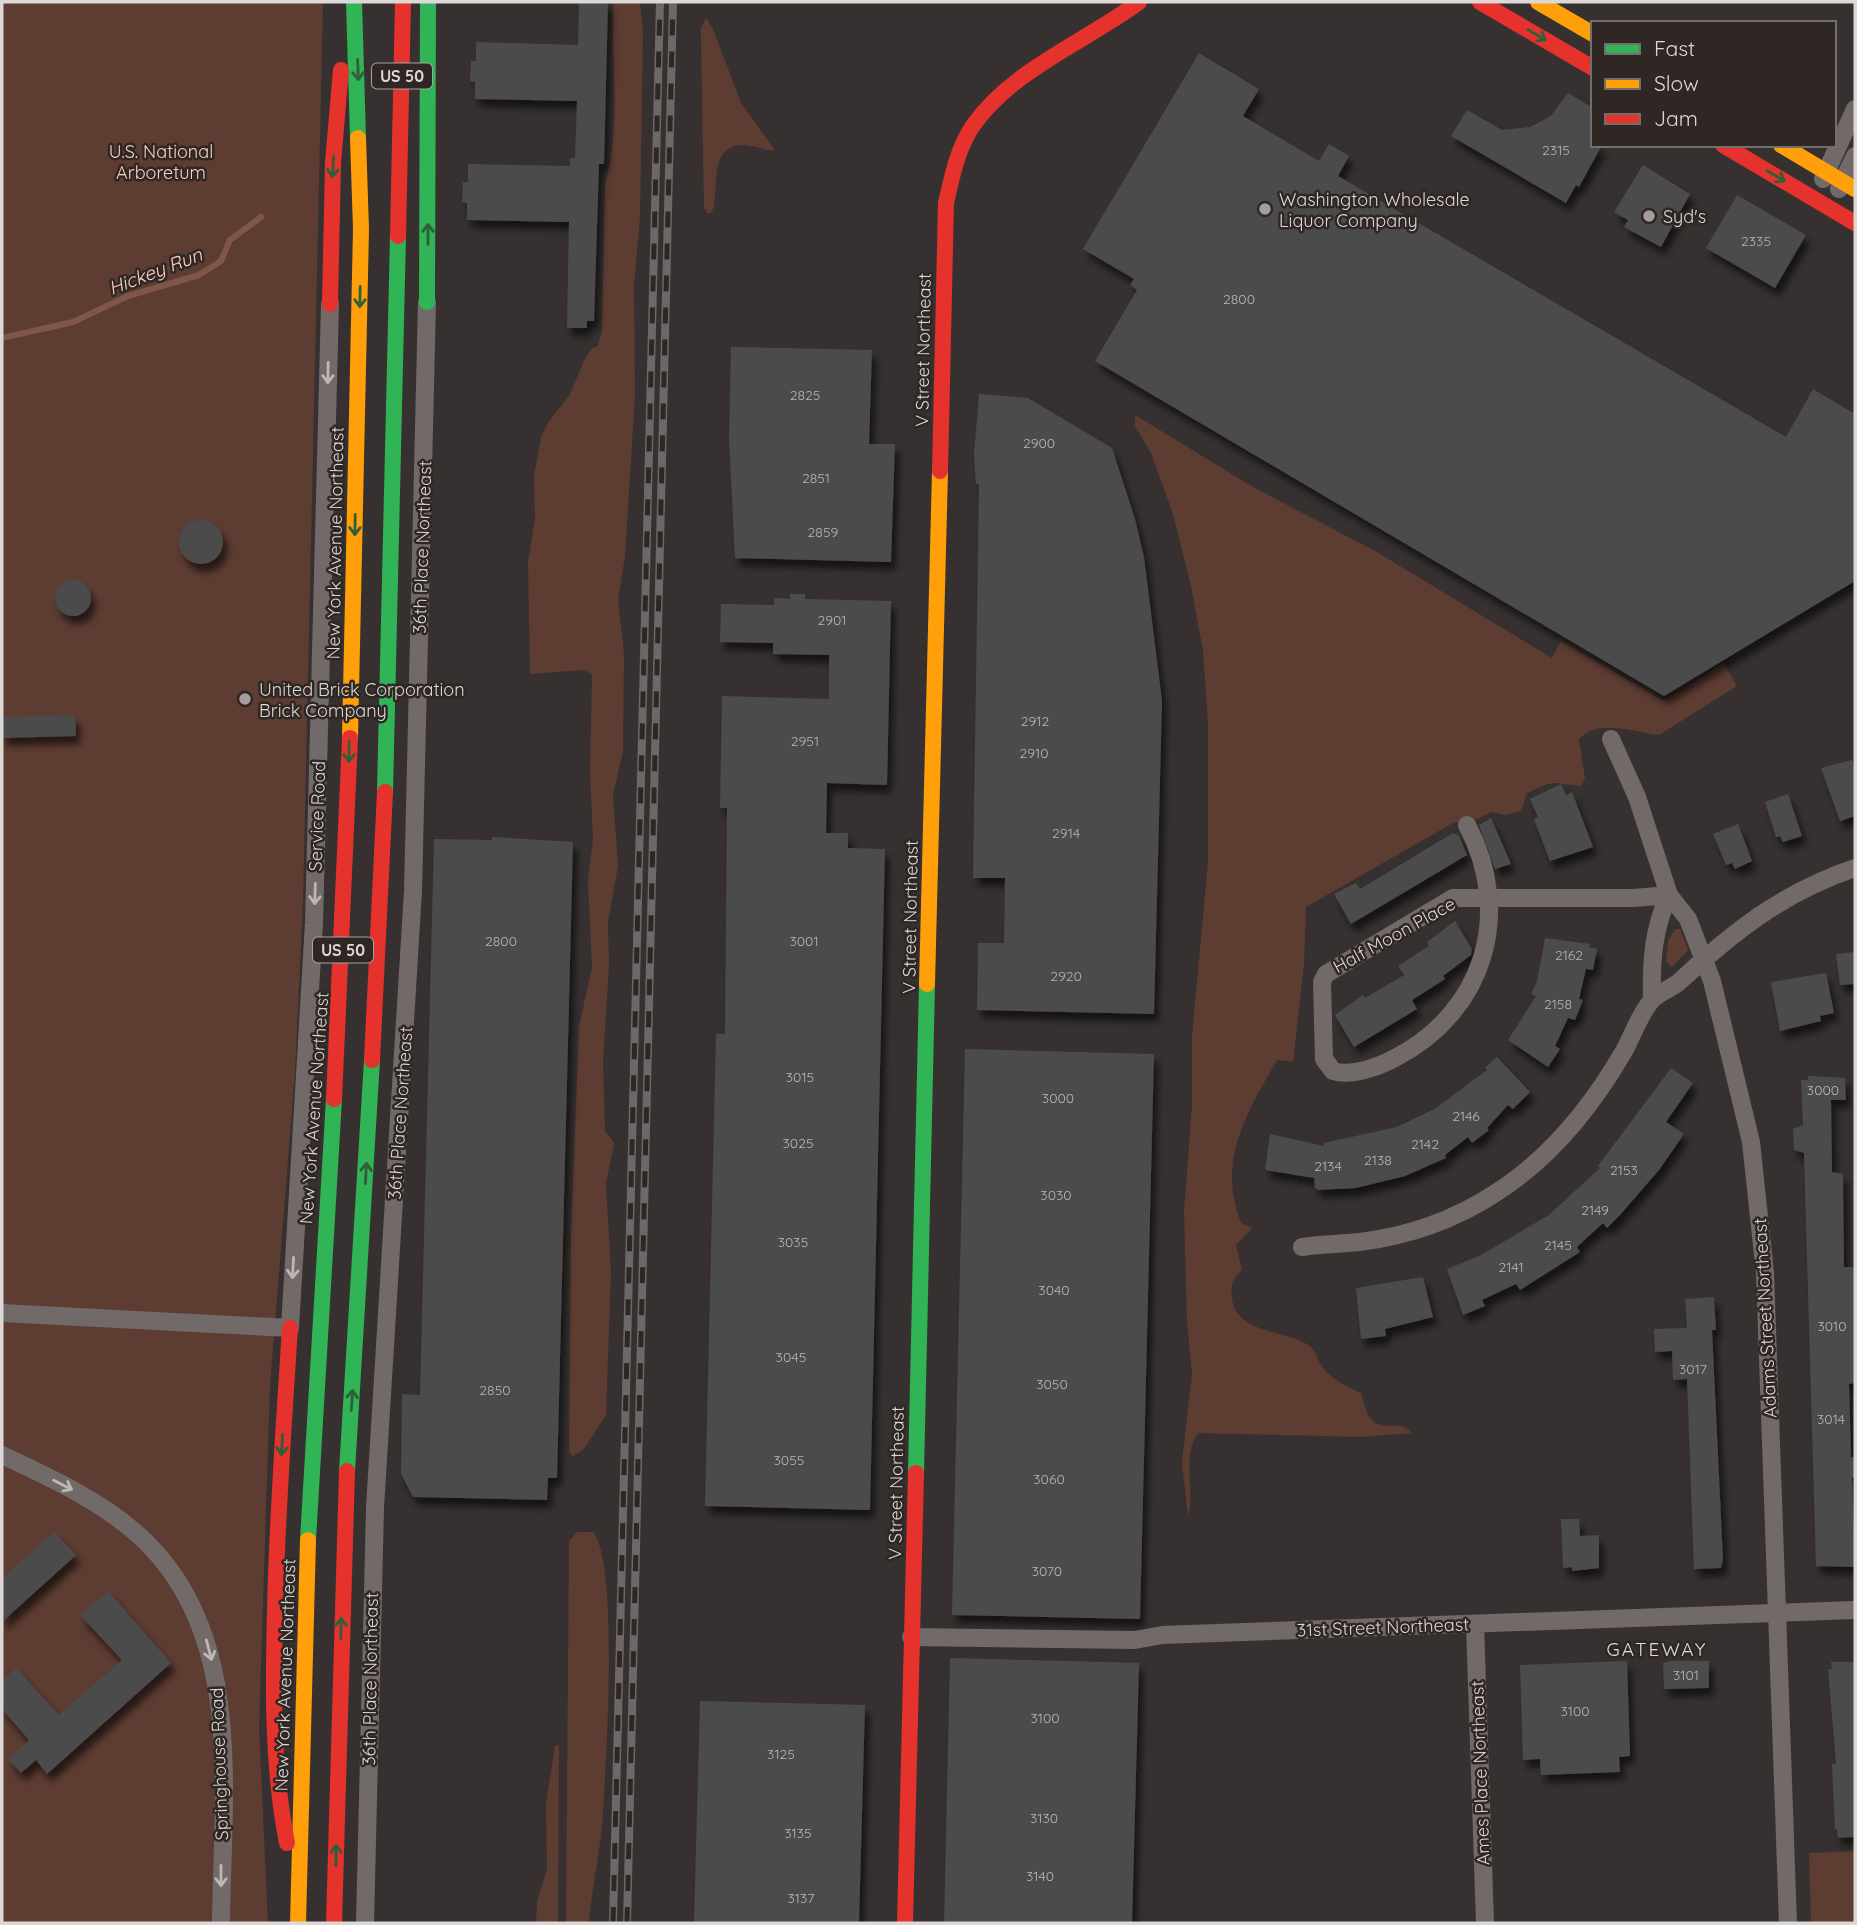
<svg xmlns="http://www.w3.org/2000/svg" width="1857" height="1925" font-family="Quicksand,sans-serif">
  <defs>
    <filter id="shadow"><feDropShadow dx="4.5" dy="8" stdDeviation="3.5" flood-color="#0009"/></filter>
  </defs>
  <rect width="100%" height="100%" fill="#363130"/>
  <path fill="#5d3c32" d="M2 2H323L303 903 295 1072 270 1386 259 1728 268 1923H2Z
    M613 2H640L643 30 640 218 634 285 635 394 625 556 618 600 624 654 623 751 613 795 618 866 608 922 609 967 603 1063 605 1131 614 1143 606 1184 611 1272 606 1415 584 1449 573 1456 569 1452 571 1234 579 1027 592 967 588 881 593 840 590 772 592 674 584 670 530 674 528 562 535 518 534 476 541 437 549 421 569 396 584 361 591 349 598 346 602 330 605 184C621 133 611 56 613 2Z
    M706 18 713 29 741 103 775 150C764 151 754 145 743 145 710 145 718 186 714 207L711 213H707L704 208 701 39V28Z
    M1135 415 1253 487 1375 551 1552 658 1561 641 1664 701 1724 663 1737 686 1659 735C1635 732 1597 718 1579 739L1585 778 1581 786C1549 784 1560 778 1527 793L1521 811 1505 815 1492 812 1477 819 1453 823 1306 907 1304 963 1293 1062 1277 1060C1246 1114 1217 1160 1241 1223L1252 1228 1236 1245 1242 1270C1232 1280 1230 1285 1232 1299 1237 1335 1288 1329 1311 1347 1316 1352 1317 1360 1322 1366 1332 1380 1345 1386 1361 1393 1364 1401 1366 1416 1373 1421 1384 1431 1402 1419 1411 1433L1360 1437 1198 1433C1182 1453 1195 1492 1188 1516L1182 1462 1192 1374 1187 1321 1184 1212 1192 1105V1036L1208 862V724L1203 651 1191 586 1173 514 1151 453 1135 426Z
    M1675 929H1680L1688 950 1672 967 1666 962 1668 941Z
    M577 1532H593C619 1562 606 1764 603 1812 601 1849 592 1886 589 1923H566L569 1541Z
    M559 1745 558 1923H536L537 1901 547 1870 546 1803 555 1746Z
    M1855 1851V1923H1811L1809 1853Z"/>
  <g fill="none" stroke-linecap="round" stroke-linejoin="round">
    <path stroke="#7f574a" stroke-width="6" d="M2 338 73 322 128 296 199 275 221 261 230 240 261 217"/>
  </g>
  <path fill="#4c4b4b" filter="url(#shadow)" d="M579 2H608L604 164H599L594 321H587V328H567L569 222 467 220V203L462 202 463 182H468V164L570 166V158H575L577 101 475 99V82L470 81 471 61H476V42L578 45Z
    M1199 53 1259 89 1243 116 1319 161 1329 144 1349 156 1338 176 1786 437 1813 389 1855 414V581L1664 696 1095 361 1137 290 1130 285 1134 279 1083 249Z
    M1568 93 1593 108V145H1602L1579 187 1576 185 1566 203 1451 136 1467 110 1502 130 1530 127 1551 116Z
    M1643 165 1690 194 1661 247 1624 227 1628 220 1614 212Z
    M1737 195 1806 235 1775 288 1706 248Z
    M731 347 872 350 869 444H895L891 562 735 558 729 440Z
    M979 394 1028 398 1112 448 1135 519 1144 557 1162 701 1154 1014 977 1010 978 943H1004L1005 878H973L979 484H976L974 455Z
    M179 542a22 22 0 1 1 44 0a22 22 0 1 1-44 0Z
    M55 598a18 18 0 1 1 36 0a18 18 0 1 1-36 0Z
    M790 594H805V599L891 601 887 785 827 783 826 833H848V848L885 849 870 1510 705 1506 716 1034H725L727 808H720L722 696 829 699V655L773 654V643L720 642 721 604 774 605V598L790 599Z
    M75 715 76 736 2 738V717Z
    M1852 760 1855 773V816L1840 821 1821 768Z
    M1561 784 1566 795 1572 792 1593 847 1550 861 1534 819 1538 817 1530 799Z
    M1788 794 1802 836 1783 842 1780 836 1776 837 1765 802Z
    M1491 818 1511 864 1495 869 1479 825Z
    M1738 824 1752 861 1735 869 1732 863 1726 865 1713 834Z
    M1453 833 1459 836 1467 855 1351 924 1334 894 1356 883 1360 889Z
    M492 837 573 842 557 1478H548L547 1500 413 1497 401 1474 402 1394 420 1395 434 839 492 840Z
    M1455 921 1472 949 1471 955 1443 976 1445 979 1412 1000 1417 1009 1354 1047 1335 1015 1363 995 1365 998 1404 975 1398 966 1429 946 1427 942Z
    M1545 938 1590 944 1589 947 1597 949 1593 970 1586 969 1579 999 1583 1000 1575 1020 1568 1018 1555 1046 1560 1049 1548 1067 1508 1040 1536 996 1531 994 1537 981Z
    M1855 952V984L1840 985 1836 954Z
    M1826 973 1834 1013 1820 1016 1821 1021 1780 1031 1771 982Z
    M965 1049 1154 1054 1140 1619 952 1615Z
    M1497 1057 1530 1092 1513 1109 1508 1105 1487 1128 1489 1130 1472 1143 1468 1137 1445 1155 1446 1158 1405 1176 1356 1188 1318 1190 1315 1188 1314 1178 1265 1170 1270 1134 1324 1146V1143L1397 1127 1436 1108 1487 1070 1485 1068Z
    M1671 1068 1693 1083 1666 1122 1684 1134 1659 1170 1620 1215 1607 1228 1603 1223 1577 1247 1580 1252 1520 1290 1516 1284 1482 1300 1485 1306 1463 1315 1447 1269 1481 1255 1549 1215 1600 1168 1598 1166Z
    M1808 1076 1845 1078 1846 1100H1831L1832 1172 1843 1174 1844 1267H1855V1383L1849 1384 1851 1457H1855V1478H1852L1855 1567 1816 1566 1804 1153 1794 1150 1793 1129 1803 1125 1801 1080H1808Z
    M1423 1277 1433 1317 1385 1329 1386 1336 1361 1339 1356 1288Z
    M1714 1297 1716 1330H1712L1723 1560 1721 1568 1694 1569 1687 1379 1673 1380 1672 1351 1655 1352 1654 1329 1687 1328 1685 1299Z
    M1561 1519H1579L1580 1536 1599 1535V1568L1572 1571V1567L1563 1568Z
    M54 1532 76 1555 2 1622V1578Z
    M108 1591 171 1663 47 1774 36 1760 21 1773 8 1759 29 1740 2 1709V1681L16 1668 59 1715 122 1660 80 1615Z
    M950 1658 1139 1663 1132 1923H944Z
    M1627 1661 1630 1756 1619 1757 1620 1772 1541 1775 1540 1759 1523 1760 1520 1665Z
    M1671 1661H1709V1688L1664 1689 1663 1663Z
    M1831 1662H1855L1854 1837 1838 1838 1837 1829 1835 1830 1832 1764H1836L1828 1669H1832Z
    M700 1701 865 1705 859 1923H694Z"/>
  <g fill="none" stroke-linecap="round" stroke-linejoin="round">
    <path stroke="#716a68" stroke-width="18" d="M1823 179 1855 109
      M1839 189 1855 156
      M1611 739 1637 797 1669 895 1688 919 1712 981 1751 1142 1765 1273 1788 1923
      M1467 825C1514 914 1484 1012 1395 1058 1378 1067 1351 1077 1333 1071L1324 1059 1322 982 1326 974 1453 898H1634L1669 895
      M1652 999C1651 962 1653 929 1669 895
      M1302 1247C1321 1244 1340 1244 1360 1242 1407 1236 1454 1220 1494 1194 1550 1159 1591 1108 1624 1051 1633 1035 1640 1013 1652 1000 1659 992 1671 989 1679 982 1733 932 1783 892 1855 868
      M2 1313 290 1328 314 923 330 304
      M2 1455C48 1477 96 1498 135 1532 247 1628 222 1792 221 1923
      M1475 1624 1485 1923
      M911 1637 1135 1640 1162 1635 1855 1610
      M365 1923 375 1508 413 891 427 302"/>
    <path stroke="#30b455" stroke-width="16" d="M354 2 358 138
      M427 302 428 2
      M385 792 398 236
      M347 1471 372 1060
      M916 1473 927 984
      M308 1540 334 1099"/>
    <path stroke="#ff9f0a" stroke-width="16" d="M1538 2 1593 34
      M1781 145 1855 189
      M350 738 361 229 358 138
      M927 984 940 471
      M298 1923 308 1540"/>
    <path stroke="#e5322d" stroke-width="16" d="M1480 2 1593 68
      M1723 145 1855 223
      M398 236 403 2
      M330 304 333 162 341 70
      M940 471 946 203C952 177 957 150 972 127 1011 70 1085 42 1139 2
      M372 1060 385 792
      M334 1099 350 738
      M287 1843C272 1766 273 1688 275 1610 277 1516 284 1422 290 1328
      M334 1923 347 1471
      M905 1923 916 1473"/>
    <defs>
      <path id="rail" d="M613 1923 660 2
        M627 1923 673 2"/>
    </defs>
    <use href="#rail" stroke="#6d6867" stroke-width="8"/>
    <use href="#rail" stroke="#2e2724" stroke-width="5" stroke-dasharray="16" stroke-linecap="butt"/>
  </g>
  <defs><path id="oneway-shaft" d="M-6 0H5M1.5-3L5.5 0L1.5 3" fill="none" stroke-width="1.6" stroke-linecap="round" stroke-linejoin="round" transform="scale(1.75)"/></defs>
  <g stroke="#2f5f38">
    <use href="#oneway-shaft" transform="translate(1537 35) rotate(31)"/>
    <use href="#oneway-shaft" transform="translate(358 70) rotate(88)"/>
    <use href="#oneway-shaft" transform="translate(333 167) rotate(93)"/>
    <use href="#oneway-shaft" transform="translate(1776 176) rotate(31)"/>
    <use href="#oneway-shaft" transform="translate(428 234) rotate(-90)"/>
    <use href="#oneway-shaft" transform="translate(360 297) rotate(91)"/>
    <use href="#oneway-shaft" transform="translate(355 525) rotate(91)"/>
    <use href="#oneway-shaft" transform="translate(349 752) rotate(91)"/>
    <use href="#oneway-shaft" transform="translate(366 1173) rotate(-87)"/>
    <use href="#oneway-shaft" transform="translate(352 1400) rotate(-86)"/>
    <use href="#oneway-shaft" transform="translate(282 1445) rotate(93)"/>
    <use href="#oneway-shaft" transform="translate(341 1628) rotate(-89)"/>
    <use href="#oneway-shaft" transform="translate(336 1855) rotate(-89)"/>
  </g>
  <g stroke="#bdb7b5">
    <use href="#oneway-shaft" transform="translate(328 373) rotate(91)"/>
    <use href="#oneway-shaft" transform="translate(315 894) rotate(92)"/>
    <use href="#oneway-shaft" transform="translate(293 1268) rotate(93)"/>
    <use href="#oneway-shaft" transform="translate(63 1485) rotate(27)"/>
    <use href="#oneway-shaft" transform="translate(209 1650) rotate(75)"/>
    <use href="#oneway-shaft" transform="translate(221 1876) rotate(90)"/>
  </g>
  <g fill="#a39e9c" stroke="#2e2724" stroke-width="2.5">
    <circle cx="1265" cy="209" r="7"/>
    <circle cx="1649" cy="216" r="7"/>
    <circle cx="245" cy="699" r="7"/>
  </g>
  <g text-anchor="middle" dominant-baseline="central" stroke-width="5" stroke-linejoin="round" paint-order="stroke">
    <g font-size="14" fill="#b9b5b3">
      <text x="1556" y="150">2315</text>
      <text x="1756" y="241">2335</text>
      <text x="1239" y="299">2800</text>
      <text x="805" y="395">2825</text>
      <text x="1039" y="443">2900</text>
      <text x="816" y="478">2851</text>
      <text x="823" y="532">2859</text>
      <text x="832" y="620">2901</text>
      <text x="1035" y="721">2912</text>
      <text x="805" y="741">2951</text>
      <text x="1034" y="753">2910</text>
      <text x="1066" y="833">2914</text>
      <text x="501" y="941">2800</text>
      <text x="804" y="941">3001</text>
      <text x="1569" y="955">2162</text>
      <text x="1066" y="976">2920</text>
      <text x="1558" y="1004">2158</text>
      <text x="800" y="1077">3015</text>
      <text x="1823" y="1090">3000</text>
      <text x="1058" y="1098">3000</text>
      <text x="1466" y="1116">2146</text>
      <text x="798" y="1143">3025</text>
      <text x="1425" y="1144">2142</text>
      <text x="1378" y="1160">2138</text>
      <text x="1328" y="1166">2134</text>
      <text x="1624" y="1170">2153</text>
      <text x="1056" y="1195">3030</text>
      <text x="1595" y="1210">2149</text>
      <text x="793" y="1242">3035</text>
      <text x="1558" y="1245">2145</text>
      <text x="1511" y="1267">2141</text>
      <text x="1054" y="1290">3040</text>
      <text x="1832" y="1326">3010</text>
      <text x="791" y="1357">3045</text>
      <text x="1693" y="1369">3017</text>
      <text x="1052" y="1384">3050</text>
      <text x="495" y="1390">2850</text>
      <text x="1831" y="1419">3014</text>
      <text x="789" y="1460">3055</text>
      <text x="1049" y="1479">3060</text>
      <text x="1047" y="1571">3070</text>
      <text x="1686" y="1675">3101</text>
      <text x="1575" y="1711">3100</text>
      <text x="1045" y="1718">3100</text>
      <text x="781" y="1754">3125</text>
      <text x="1044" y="1818">3130</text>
      <text x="798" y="1833">3135</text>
      <text x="1040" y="1876">3140</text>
      <text x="801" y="1898">3137</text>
    </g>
    <g fill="#2e2724" stroke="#a8a3a1" stroke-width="2">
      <rect x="372" y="63.5" width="60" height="25" rx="5"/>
      <rect x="313" y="937.5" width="60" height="25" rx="5"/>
    </g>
    <g font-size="16" font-weight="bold" fill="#ddd8d6">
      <text x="402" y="76">US 50</text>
      <text x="343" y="950">US 50</text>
    </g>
    <g font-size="18" fill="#fbcec0" stroke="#2e2724">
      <text x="161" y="151">U.S. National<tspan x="161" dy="21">Arboretum</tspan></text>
    </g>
    <g font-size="18" fill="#ddd8d6" stroke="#2e2724" text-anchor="start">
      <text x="1279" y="199">Washington Wholesale<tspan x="1279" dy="21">Liquor Company</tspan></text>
      <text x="1663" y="216">Syd's</text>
      <text x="259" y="689">United Brick Corporation<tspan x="259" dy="21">Brick Company</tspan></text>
    </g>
    <g font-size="18" fill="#ddd8d6" stroke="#2e2724">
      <text transform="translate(923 350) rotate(-89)">V Street Northeast</text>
      <text transform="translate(335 543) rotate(-89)">New York Avenue Northeast</text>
      <text transform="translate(422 547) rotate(-88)">36th Place Northeast</text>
      <text transform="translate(317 816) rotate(-88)">Service Road</text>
      <text transform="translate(910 917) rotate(-89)">V Street Northeast</text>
      <text transform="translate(1394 935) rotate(-29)">Half Moon Place</text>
      <text transform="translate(314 1108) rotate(-86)">New York Avenue Northeast</text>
      <text transform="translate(400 1113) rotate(-86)">36th Place Northeast</text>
      <text transform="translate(1765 1318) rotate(-93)">Adams Street Northeast</text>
      <text transform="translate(896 1483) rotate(-89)">V Street Northeast</text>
      <text transform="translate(1383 1627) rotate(-2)">31st Street Northeast</text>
      <text transform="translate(285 1675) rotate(-88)">New York Avenue Northeast</text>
      <text transform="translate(370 1679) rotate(-89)">36th Place Northeast</text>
      <text transform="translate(219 1764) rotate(-92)">Springhouse Road</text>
      <text transform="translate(1480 1773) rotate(-92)">Ames Place Northeast</text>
    </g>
    <g font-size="19" font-style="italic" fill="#fed1c2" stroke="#2e2724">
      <text transform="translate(155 271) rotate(-21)">Hickey Run</text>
    </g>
    <g font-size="19" letter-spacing="2" fill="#e3d9d6" stroke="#2e2724">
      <text x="1657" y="1649">GATEWAY</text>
    </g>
  </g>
  <rect width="1857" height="1925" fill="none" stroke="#ddd8d6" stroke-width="7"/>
  <rect x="1591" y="21" width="245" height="126" fill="#2e2724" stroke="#746e6b" stroke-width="2"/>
  <rect x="1605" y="44" width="35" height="10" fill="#30b455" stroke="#746e6b" stroke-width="2"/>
  <text x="1654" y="56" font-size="21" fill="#ddd8d6">Fast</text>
  <rect x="1605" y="79" width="35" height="10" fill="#ff9f0a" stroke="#746e6b" stroke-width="2"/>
  <text x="1654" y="91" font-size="21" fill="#ddd8d6">Slow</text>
  <rect x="1605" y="114" width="35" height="10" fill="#e5322d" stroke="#746e6b" stroke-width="2"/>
  <text x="1654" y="126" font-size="21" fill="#ddd8d6">Jam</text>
</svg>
